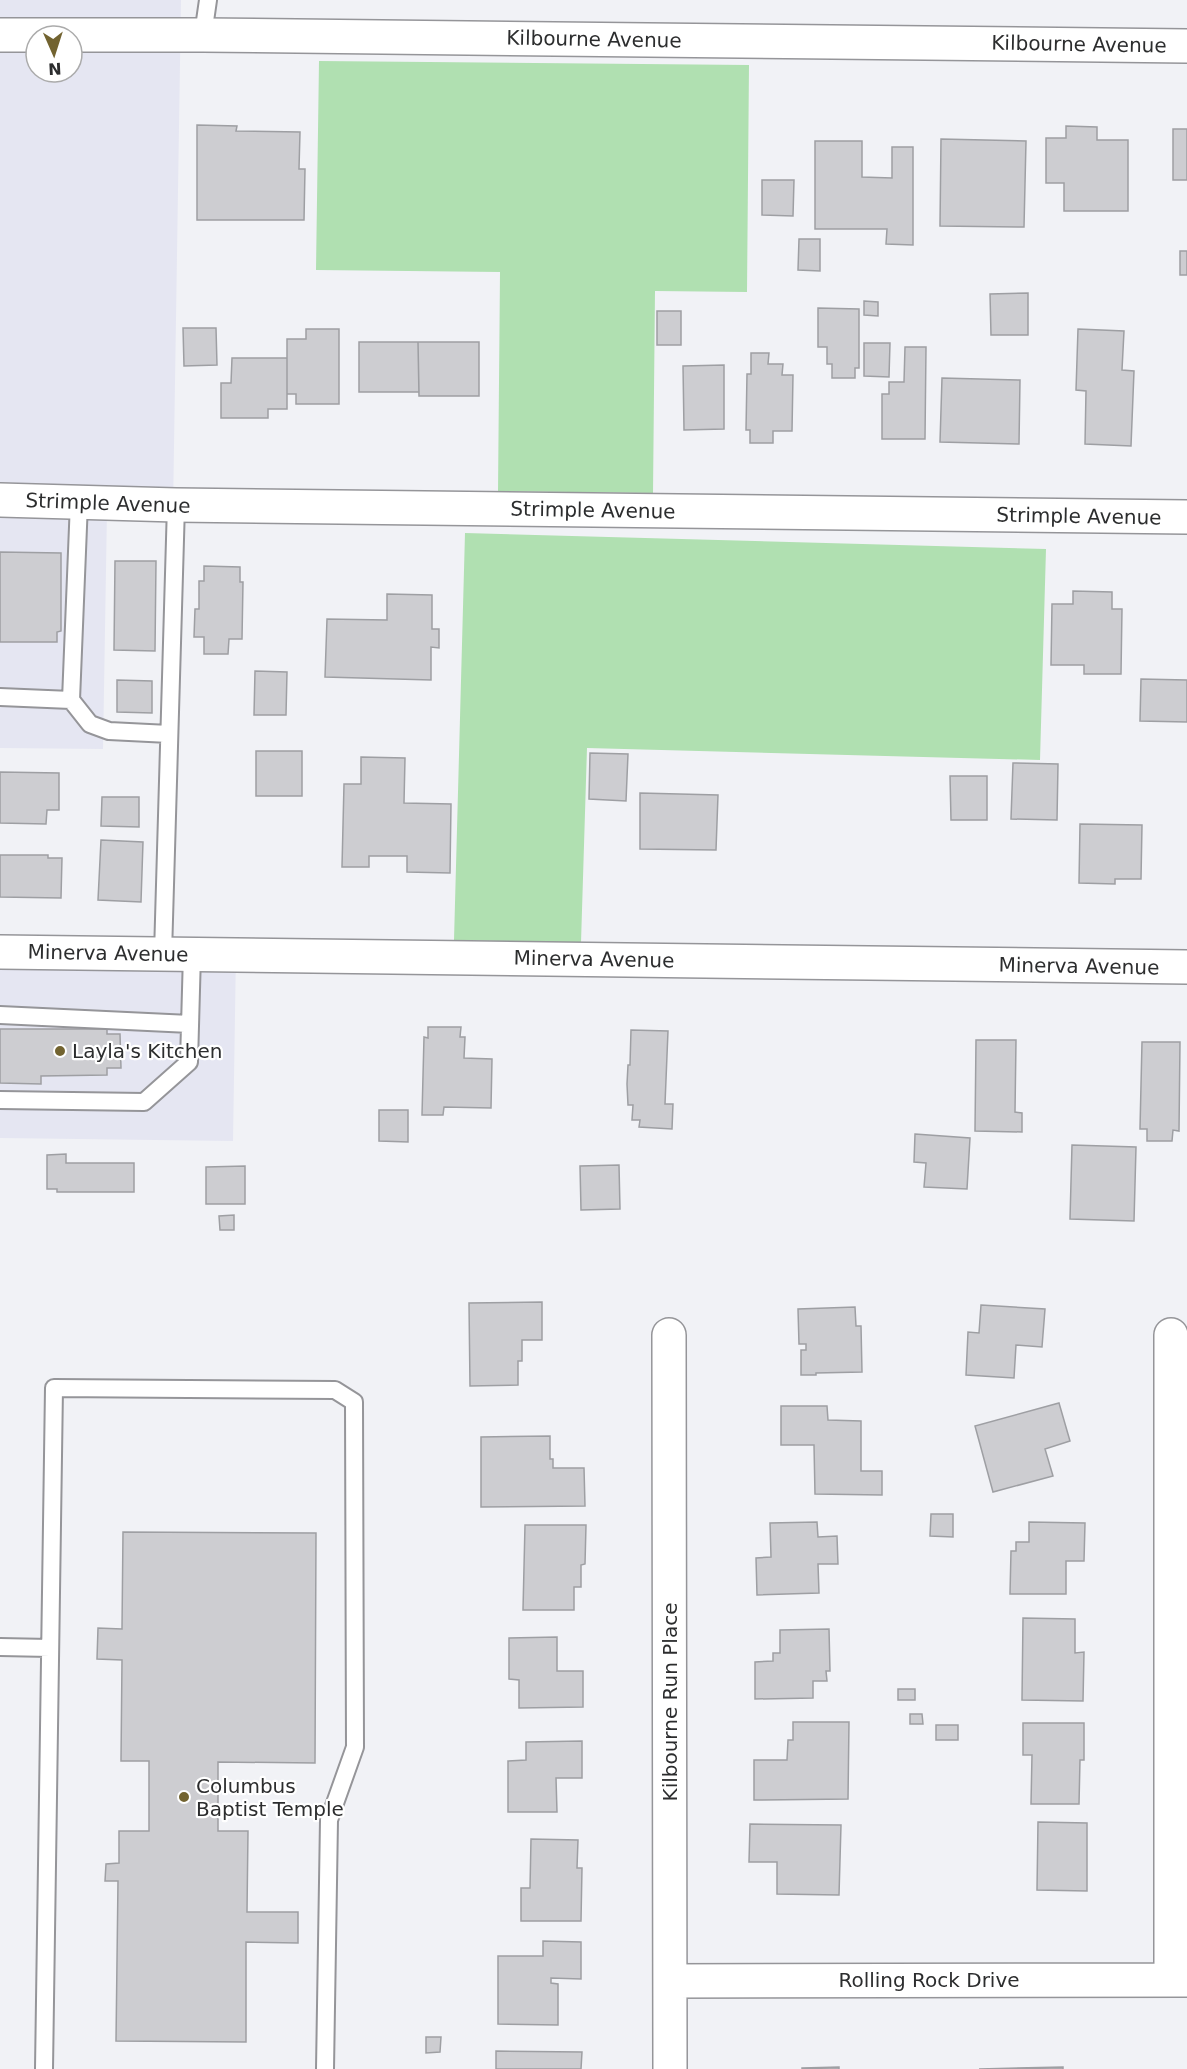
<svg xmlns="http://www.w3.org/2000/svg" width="1187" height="2069" font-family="'DejaVu Sans',sans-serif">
  <rect width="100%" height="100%" fill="#f1f2f6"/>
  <path fill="#e5e6f2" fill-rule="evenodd" d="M0 0H181L173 510H107L103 749 0 748ZM36 36H72V72H36Z
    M0 949 236 952 233 1141 0 1138Z"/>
  <path fill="#b0e0b1" d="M319 61 749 65 747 292 655 291 653 493 498 491 500 272 316 270Z
    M465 533 1046 549 1040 760 587 748 581 943 454 940Z"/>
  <path fill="#cdcdd1" stroke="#9e9fa3" stroke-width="1.5" d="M197 125 237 126 236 131 300 132 299 169H305L304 220H197Z
    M1066 126 1097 127V140H1128V211H1064V183H1046V138H1066Z
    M1173 129H1187V180H1173Z
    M941 139 1026 141 1024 227 940 226Z
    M815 141H862V177L892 178V147H913V245L886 244 887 229H815Z
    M762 180H794L793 216 762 215Z
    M799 239H820V271L798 270Z
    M1180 251H1187V275H1180Z
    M1028 293V335H991L990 294Z
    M864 301 878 302V316L864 315Z
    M818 308 859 309V368H855V378H832V364H827V347H818Z
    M657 311H681V345H657Z
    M183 328H216L217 365 184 366Z
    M306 329H339V404H296V394H287V339H306Z
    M1078 329 1124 331 1122 370 1134 371 1131 446 1085 444 1086 391 1076 390Z
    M359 342H418L419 392H359Z
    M418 342H479V396H419Z
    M864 343H890L889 377 864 376Z
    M905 347H926L925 439H882V394H889V382H904Z
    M751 353H769L768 364H783L782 375H793L792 431H773V443H750V430H746L747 374H751Z
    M232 358H287V409H268V418H221V383H231Z
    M724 365V429L684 430 683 366Z
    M942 378 1020 380 1019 444 940 442Z
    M0 552 61 553V631L57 632V642H0Z
    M115 561H156L155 651 114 650Z
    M204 566 240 567V582H243L242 639H229L228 654H204V637H194L195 609H199V581H204Z
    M1073 591 1112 592V609H1122L1121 674H1084V665H1051L1052 604H1073Z
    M387 594 432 595V629H439V648L431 647V680L325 677 327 619 387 620Z
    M255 671 287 672 286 715H254Z
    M1141 679 1187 680V722L1140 721Z
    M117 680 152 681V713L117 712Z
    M256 751H302V796H256Z
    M590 753 628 754 626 801 589 799Z
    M361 757 405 758 404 803 451 804 450 873 407 872V856H369V867H342L344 784H361Z
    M1013 763 1058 764 1057 820 1011 819Z
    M0 772 59 773V810H47L46 824 0 823Z
    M950 776H987V820H951Z
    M640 793 718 795 716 850 640 849Z
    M102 797H139V827L101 826Z
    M1080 824 1142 825 1141 879H1115V884L1079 883Z
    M101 840 143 842 141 902 98 900Z
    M0 855H48V858H62L61 898 0 897Z
    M428 1027H461L460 1037H465L464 1058 492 1059 491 1108 444 1107 443 1115H422L424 1037 428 1038Z
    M0 1029H107V1034H120L121 1068H107V1075L41 1076V1084L0 1083Z
    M631 1030 668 1031 665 1104H673L672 1129 639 1127 640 1120H632L633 1105H628L627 1084 628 1065H630Z
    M976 1040H1016L1015 1112 1022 1113V1132L975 1131Z
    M1142 1042H1180L1179 1131 1173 1130 1172 1141H1147V1129H1140Z
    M379 1110H408V1142L379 1141Z
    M915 1134 970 1138 967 1189 924 1187 926 1163 914 1162Z
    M1072 1145 1136 1147 1134 1221 1070 1219Z
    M66 1154V1163H134V1192H57V1189H47V1155Z
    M619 1165 620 1209 581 1210 580 1166Z
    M245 1166V1204H206V1167Z
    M234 1215V1230H220L219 1216Z
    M542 1302V1340H522V1361H518V1385L470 1386 469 1303Z
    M981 1305 1045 1309 1042 1347 1016 1345 1014 1378 966 1375 968 1332 979 1333Z
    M855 1307 856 1326H861L862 1372 816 1373V1375H801V1350H806V1344H799L798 1309Z
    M1059 1403 1070 1441 1045 1449 1053 1476 993 1492 975 1426Z
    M781 1406H827L828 1420 861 1421V1471H882V1495L815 1494 814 1445H781Z
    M550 1436V1459H553V1468H584L585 1506 481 1507V1437Z
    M931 1514H953V1537L930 1536Z
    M817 1522 818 1537 837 1536 838 1564H818L819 1593 757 1595 756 1558 771 1557 770 1523Z
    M1029 1522 1085 1523 1084 1561H1066V1594H1010L1011 1551H1016V1542H1029Z
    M525 1525H586L585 1564 581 1565V1587H574V1610H523Z
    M123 1532 316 1533 315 1763 218 1762V1831H248L247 1912H298V1943L246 1942V2042L116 2041 118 1881H105L106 1864 119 1863V1831H149V1761H121L122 1660 97 1659 98 1628 122 1629Z
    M1023 1618 1075 1619V1653L1084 1652 1083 1701 1022 1700Z
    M829 1629 830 1671H826L827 1681H813V1698L755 1699V1662L773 1661V1653H780V1630Z
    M557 1637V1671H583V1707L519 1708V1680L509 1679V1638Z
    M898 1689H915V1700H898Z
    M910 1714H922L923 1724H910Z
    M793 1722H849L848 1799 754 1800V1760H787L788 1740H793Z
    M1023 1723H1084V1760H1080L1079 1804H1031L1032 1755H1023Z
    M936 1725H958V1740H936Z
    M582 1741V1778H556L557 1812H508V1761L526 1760V1742Z
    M1038 1822 1087 1823V1891L1037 1890Z
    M750 1824 841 1825 839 1895 777 1894V1862H749Z
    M531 1839 578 1840 577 1868H582L581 1921H521V1888H530Z
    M543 1941 581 1942V1979L551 1978V1983L558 1984V2025L498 2024V1956H543Z
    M426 2037H441L440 2052 426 2053Z
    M496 2051 582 2052 581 2069H496Z
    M839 2067V2069H802V2068Z
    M1063 2067V2069H979Z"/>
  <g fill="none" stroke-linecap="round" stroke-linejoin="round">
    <defs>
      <path id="service" d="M203 35 208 0
        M0 697 71 700 79 502
        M71 700 90 724 109 731 169 734
        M163 954 176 505
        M0 1015 190 1024
        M0 1100 144 1102 189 1062 192 954
        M0 1647 50 1648
        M44 2069 54 1388 335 1390 354 1402 355 1747 329 1820 325 2069"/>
      <path id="minor" d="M0 35H203L1187 46
        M0 500 176 505 1187 517
        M0 952 1187 967
        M669 1335 670 2069
        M1171 1335V1980
        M670 1981 1187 1980"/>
    </defs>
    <use href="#service" stroke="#959599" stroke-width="20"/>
    <use href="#minor" stroke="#959599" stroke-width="36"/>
    <use href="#service" stroke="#fff" stroke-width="16"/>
    <use href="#minor" stroke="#fff" stroke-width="33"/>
  </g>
  <g fill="#726330" stroke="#fff" stroke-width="2">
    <circle cx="60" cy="1051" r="6"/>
    <circle cx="184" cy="1797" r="6"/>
  </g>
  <g text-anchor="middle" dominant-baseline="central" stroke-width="4.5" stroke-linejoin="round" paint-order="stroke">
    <g font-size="20" fill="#2c2d2e" stroke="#fff">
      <text transform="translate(594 39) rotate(1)">Kilbourne Avenue</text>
      <text transform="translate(1079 44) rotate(1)">Kilbourne Avenue</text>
      <text transform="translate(108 503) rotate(2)">Strimple Avenue</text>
      <text transform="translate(593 510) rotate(1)">Strimple Avenue</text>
      <text transform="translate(1079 516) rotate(1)">Strimple Avenue</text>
      <text transform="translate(108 953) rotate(1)">Minerva Avenue</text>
      <text transform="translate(594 959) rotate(1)">Minerva Avenue</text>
      <text transform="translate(1079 966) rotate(1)">Minerva Avenue</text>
      <text transform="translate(670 1702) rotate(-90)">Kilbourne Run Place</text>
      <text x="929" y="1980">Rolling Rock Drive</text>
    </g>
    <g font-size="20" fill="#2c2d2e" stroke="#fff" text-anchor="start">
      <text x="72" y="1051">Layla's Kitchen</text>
      <text x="196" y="1786">Columbus<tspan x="196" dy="23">Baptist Temple</tspan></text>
    </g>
  </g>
  <g transform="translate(54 54) rotate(177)"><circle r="28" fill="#ffffff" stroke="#ababab" stroke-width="1.5"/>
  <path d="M0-4.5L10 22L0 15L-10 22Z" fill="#726330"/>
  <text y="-9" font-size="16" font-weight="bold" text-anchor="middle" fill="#2c2d2e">N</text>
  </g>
</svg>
